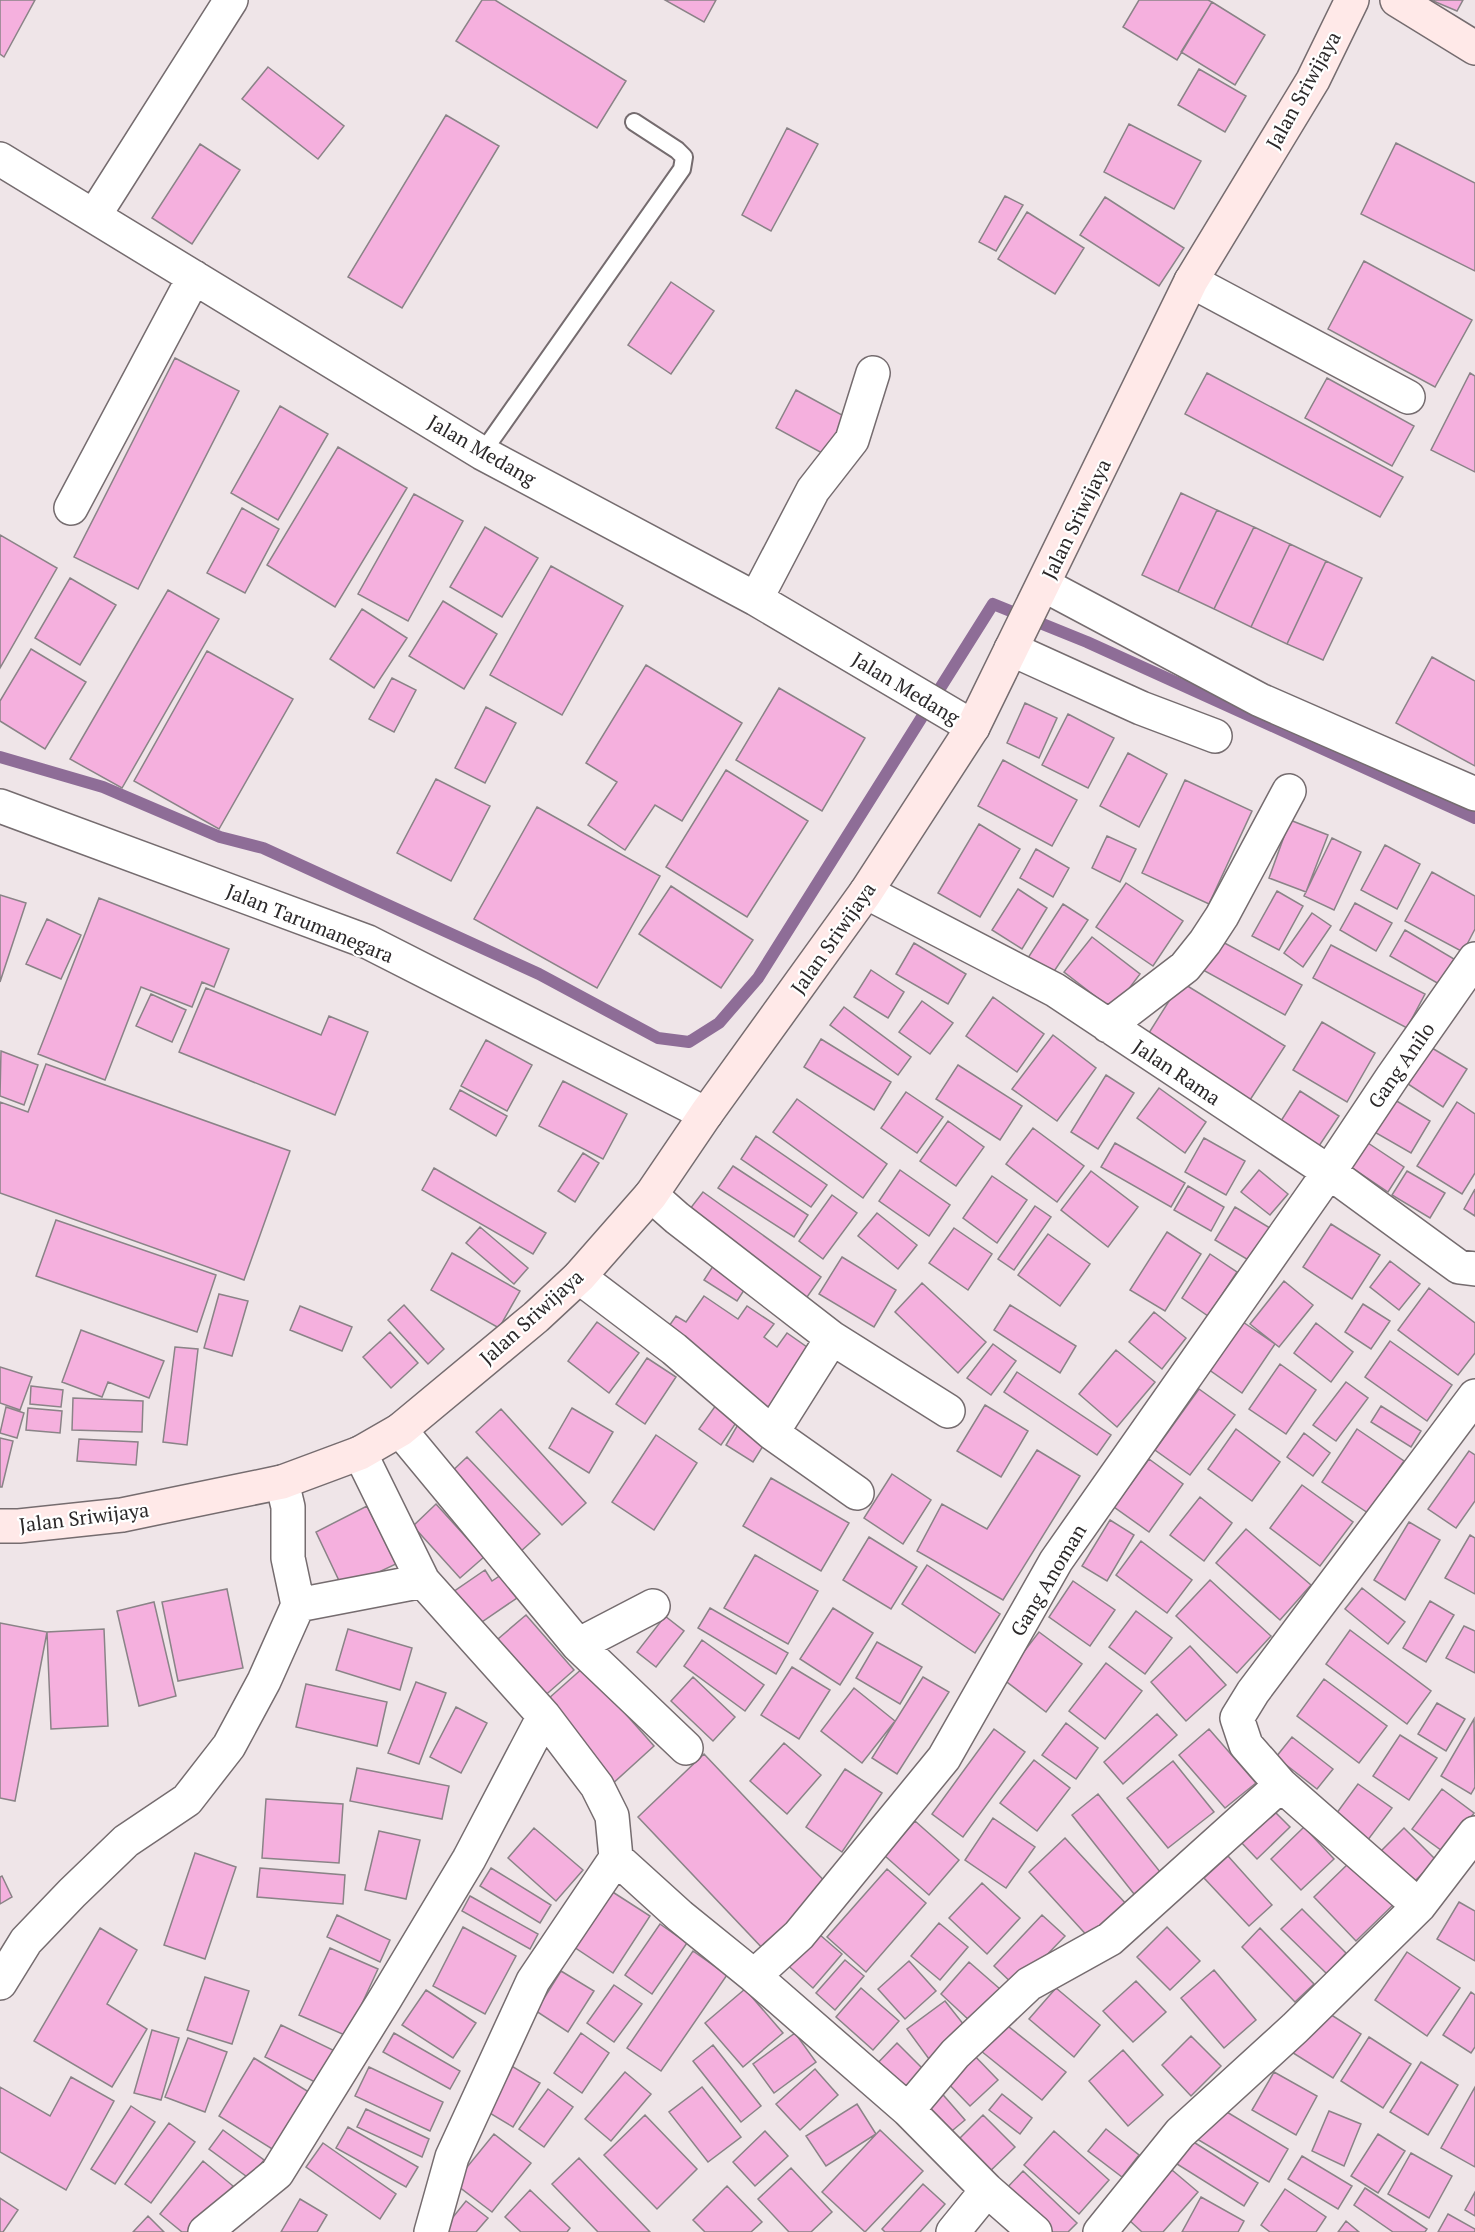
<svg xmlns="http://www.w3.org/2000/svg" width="1475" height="2232" font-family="'PT Serif',serif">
  <rect width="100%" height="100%" fill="#efe5e8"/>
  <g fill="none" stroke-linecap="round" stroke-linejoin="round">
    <path stroke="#8e6d97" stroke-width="12" d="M0 757 103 787 220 837 263 848 539 974 658 1038 689 1042 719 1023 758 978 993 604 1087 642 1475 818"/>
  </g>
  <path fill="#f5b0de" stroke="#8a8387" stroke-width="1.5" d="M0 0H35L4 57 0 54Z
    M482 0H495L626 81 597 128 456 41Z
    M665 0H716L704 22Z
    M1139 0H1208L1212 2 1177 60 1123 27Z
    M1431 0H1463L1457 11Z
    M1212 2 1265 35 1235 85 1181 52Z
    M268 67 344 126 318 159 242 99Z
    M1199 69 1246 96 1225 132 1178 105Z
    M446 115 499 146 402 308 348 277Z
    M1129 124 1201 161 1174 209 1104 172Z
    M787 128 818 144 771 231 742 215Z
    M1396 143 1475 183V271L1361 214Z
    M200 144 240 170 192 244 152 218Z
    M1005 196 1023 205 996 251 979 242Z
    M1105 197 1184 248 1159 286 1080 235Z
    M1027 212 1084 248 1055 294 998 259Z
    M1364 261 1472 320 1435 387 1328 329Z
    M671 282 714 311 671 374 628 345Z
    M175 358 239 391 138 589 74 557Z
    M1207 373 1403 477 1380 517 1185 414Z
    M1470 373 1475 376V472L1431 450Z
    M1327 378 1414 426 1392 466 1305 418Z
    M796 390 853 421 833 459 776 428Z
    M280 406 328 434 278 520 231 493Z
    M338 447 407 488 335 607 267 565Z
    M1181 493 1217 510 1178 592 1142 575Z
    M414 494 463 521 408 621 358 594Z
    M242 508 279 529 245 593 207 573Z
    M1217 510 1254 527 1214 609 1178 592Z
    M485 527 538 558 502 617 450 587Z
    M1254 527 1290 544 1251 627 1214 609Z
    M0 535 57 568 0 668Z
    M1290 544 1326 561 1287 644 1251 627Z
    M1326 561 1362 578 1323 660 1287 644Z
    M551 566 623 606 562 715 490 675Z
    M70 578 116 605 80 665 35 638Z
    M168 590 219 619 122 788 70 759Z
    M443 601 497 634 464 689 409 656Z
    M362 609 407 638 374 688 330 659Z
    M31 649 86 682 45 749 0 721V701Z
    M207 651 293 699 219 829 134 781Z
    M1432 657 1475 681V766L1396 723Z
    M646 665 742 723 682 821 655 805 625 850 588 825 617 782 586 763Z
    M392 678 416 690 394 732 369 719Z
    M779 688 865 738 822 811 736 760Z
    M1025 703 1057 718 1039 758 1007 743Z
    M486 707 516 723 485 783 455 768Z
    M1068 714 1114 738 1088 788 1042 765Z
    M1128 753 1167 774 1139 827 1100 806Z
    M1003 760 1077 800 1052 846 978 806Z
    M726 770 808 821 747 917 666 867Z
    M436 779 490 806 451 881 397 853Z
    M1185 780 1252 811 1209 904 1142 873Z
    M537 807 660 876 597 988 474 919Z
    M1290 820 1328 835 1306 892 1269 878Z
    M979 824 1020 849 980 917 938 893Z
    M1107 836 1136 849 1120 882 1092 868Z
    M1332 838 1361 852 1334 910 1304 896Z
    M1385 845 1420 864 1397 909 1361 890Z
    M1036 849 1069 868 1053 897 1020 878Z
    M1432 872 1475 896V929L1463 952 1405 921Z
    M1126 883 1183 921 1153 966 1096 927Z
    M671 886 753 940 721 988 639 934Z
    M1018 889 1047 908 1022 949 992 930Z
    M1277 891 1303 906 1279 950 1252 936Z
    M0 895 26 903 0 982Z
    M99 898 229 949 214 987 202 982 192 1007 141 987 105 1080 38 1054Z
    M1355 903 1392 923 1376 951 1340 930Z
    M1063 904 1088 920 1049 979 1024 964Z
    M1312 913 1331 926 1303 967 1284 953Z
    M47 919 81 935 61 979 26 964Z
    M1405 930 1454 959 1439 984 1390 956Z
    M1092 937 1140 974 1113 1010 1064 972Z
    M1219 940 1302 985 1285 1015 1203 970Z
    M914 943 966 974 948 1004 896 974Z
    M1331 945 1425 994 1407 1028 1313 978Z
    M871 970 904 992 888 1018 854 997Z
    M1181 982 1285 1046 1250 1100 1147 1036Z
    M206 988 321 1035 329 1016 368 1032 335 1115 179 1052Z
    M151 994 186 1010 172 1042 136 1026Z
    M993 997 1044 1034 1017 1072 966 1036Z
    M922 1001 953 1023 930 1054 899 1032Z
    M844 1007 911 1057 898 1075 830 1025Z
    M1322 1022 1375 1053 1347 1102 1293 1070Z
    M1053 1035 1096 1068 1057 1121 1012 1089Z
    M821 1039 891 1082 874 1110 804 1067Z
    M486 1040 532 1065 507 1111 461 1086Z
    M1432 1048 1467 1069 1443 1107 1408 1084Z
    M1 1051 38 1065 24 1105 0 1096Z
    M46 1064 290 1151 244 1280 0 1193V1102L28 1112Z
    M958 1065 1022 1106 1000 1140 936 1099Z
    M1106 1075 1134 1093 1098 1149 1071 1132Z
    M563 1081 627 1114 603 1159 539 1126Z
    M1159 1088 1206 1122 1185 1153 1137 1118Z
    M460 1090 507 1116 496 1136 450 1109Z
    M1300 1091 1339 1116 1317 1149 1279 1124Z
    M906 1092 943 1117 917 1153 881 1128Z
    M1390 1097 1430 1121 1411 1153 1371 1130Z
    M797 1099 887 1164 863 1198 773 1132Z
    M1457 1102 1475 1114V1173L1462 1194 1417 1166Z
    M948 1121 984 1147 956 1186 920 1161Z
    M1033 1128 1084 1166 1057 1202 1006 1164Z
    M756 1136 827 1185 811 1207 741 1159Z
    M1204 1138 1245 1161 1226 1195 1185 1172Z
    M1115 1143 1185 1183 1171 1207 1101 1167Z
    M1368 1143 1404 1167 1388 1192 1351 1167Z
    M583 1153 599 1163 575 1202 558 1191Z
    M733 1166 808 1215 794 1237 718 1188Z
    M434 1168 546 1233 533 1254 422 1190Z
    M900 1170 950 1205 929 1236 879 1201Z
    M1259 1170 1288 1194 1270 1215 1241 1192Z
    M1091 1171 1138 1207 1108 1247 1061 1210Z
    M1407 1171 1445 1193 1430 1218 1392 1195Z
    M992 1176 1027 1200 997 1243 963 1218Z
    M1188 1186 1224 1207 1211 1231 1174 1210Z
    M1475 1189V1216L1464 1209Z
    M703 1192 821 1277 805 1300 686 1214Z
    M832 1195 857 1213 823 1259 799 1241Z
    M1035 1206 1051 1217 1014 1270 998 1259Z
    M1235 1207 1270 1228 1250 1261 1215 1240Z
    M877 1213 917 1245 898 1269 858 1236Z
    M56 1220 216 1275 197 1332 36 1276Z
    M1331 1224 1380 1255 1352 1299 1303 1267Z
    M480 1227 528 1268 514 1284 466 1243Z
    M954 1228 992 1254 968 1290 929 1263Z
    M1167 1232 1201 1254 1165 1311 1130 1290Z
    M1048 1234 1090 1264 1060 1306 1018 1275Z
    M452 1253 520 1291 499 1328 431 1290Z
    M1210 1254 1237 1272 1208 1316 1182 1298Z
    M842 1257 896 1290 874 1327 819 1294Z
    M717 1260 750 1281 737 1301 704 1280Z
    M1390 1261 1420 1284 1399 1310 1370 1287Z
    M1284 1281 1313 1305 1279 1347 1250 1324Z
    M922 1283 986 1342 958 1373 895 1312Z
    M1429 1288 1475 1323V1353L1458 1375 1398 1330Z
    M219 1294 248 1301 232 1356 204 1348Z
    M704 1296 738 1319 747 1306 774 1324 764 1337 777 1347 787 1333 814 1352 772 1412 662 1336 676 1316 686 1322Z
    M1363 1304 1390 1321 1371 1349 1345 1332Z
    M404 1305 444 1349 428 1364 388 1320Z
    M1010 1305 1076 1346 1060 1373 994 1330Z
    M300 1306 352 1327 342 1351 290 1330Z
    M1154 1312 1186 1338 1162 1369 1129 1342Z
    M1240 1320 1275 1344 1242 1393 1208 1369Z
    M597 1322 639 1353 609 1393 568 1361Z
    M1316 1323 1353 1352 1331 1382 1294 1353Z
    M81 1330 164 1361 149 1398 108 1382 102 1397 62 1382Z
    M390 1332 418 1363 391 1388 363 1357Z
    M1390 1341 1452 1385 1427 1421 1365 1377Z
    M993 1344 1016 1361 991 1395 967 1378Z
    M175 1347 198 1349 187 1445 163 1442Z
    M1116 1350 1155 1382 1117 1427 1079 1394Z
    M647 1358 676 1377 645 1424 616 1404Z
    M1280 1364 1316 1390 1286 1434 1249 1409Z
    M0 1367 32 1377 20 1410 0 1403Z
    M1017 1372 1111 1435 1097 1455 1004 1392Z
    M1346 1382 1368 1398 1336 1441 1313 1425Z
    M31 1386 63 1390 61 1407 30 1404Z
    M1199 1389 1235 1415 1190 1475 1155 1450Z
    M73 1398 143 1401 142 1432 72 1430Z
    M721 1398 742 1414 721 1445 699 1429Z
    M985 1405 1028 1431 1001 1477 957 1451Z
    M1381 1406 1421 1431 1411 1447 1371 1422Z
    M6 1407 24 1413 17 1438 0 1433Z
    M28 1408 62 1411 60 1433 26 1430Z
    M572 1408 613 1432 589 1473 549 1448Z
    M501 1409 586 1503 562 1525 476 1432Z
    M740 1421 768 1438 753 1462 726 1445Z
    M1236 1429 1280 1462 1252 1501 1208 1469Z
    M1357 1429 1404 1461 1368 1513 1322 1482Z
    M1304 1433 1330 1453 1313 1476 1287 1457Z
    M656 1435 697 1463 654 1530 612 1502Z
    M0 1438 13 1441 2 1487H0Z
    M79 1439 138 1442 136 1465 77 1461Z
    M1037 1450 1080 1476 1003 1600 917 1551 942 1504 987 1529Z
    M1469 1451 1475 1455V1501L1456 1528 1428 1509Z
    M467 1457 540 1534 520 1552 447 1476Z
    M1149 1459 1183 1484 1149 1532 1114 1507Z
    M892 1474 931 1500 903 1544 864 1518Z
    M771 1478 849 1523 821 1571 743 1526Z
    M1302 1485 1353 1522 1320 1566 1270 1528Z
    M1200 1497 1232 1523 1204 1561 1170 1535Z
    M436 1504 484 1557 460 1578 413 1526Z
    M367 1506 396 1564 343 1589 316 1532Z
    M1110 1520 1134 1535 1107 1581 1082 1566Z
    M1409 1522 1440 1540 1405 1600 1374 1580Z
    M1246 1529 1311 1585 1280 1620 1216 1563Z
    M1470 1535 1475 1538V1594L1445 1578Z
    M869 1537 917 1567 891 1609 843 1580Z
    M1141 1541 1192 1580 1167 1613 1116 1575Z
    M755 1555 818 1591 788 1644 724 1608Z
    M927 1565 1000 1614 975 1653 902 1604Z
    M485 1570 492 1581 501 1575 517 1598 476 1626 453 1592Z
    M1210 1580 1271 1636 1237 1673 1176 1616Z
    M1073 1581 1115 1610 1090 1646 1049 1617Z
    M1362 1588 1405 1622 1388 1644 1345 1609Z
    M227 1589 243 1668 178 1681 162 1602Z
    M1430 1601 1454 1615 1426 1662 1403 1648Z
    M154 1602 176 1696 139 1706 117 1611Z
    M710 1608 788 1653 776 1674 698 1628Z
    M833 1608 873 1633 840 1685 800 1659Z
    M1136 1611 1172 1638 1145 1674 1109 1647Z
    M526 1615 574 1670 541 1699 492 1644Z
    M665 1616 684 1631 656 1667 637 1652Z
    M0 1623 47 1632 15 1801 0 1798Z
    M1464 1626 1475 1631V1673L1446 1658Z
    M104 1629 108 1726 51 1729 47 1632Z
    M348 1629 412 1648 400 1690 336 1670Z
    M1350 1630 1431 1691 1407 1724 1326 1664Z
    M1039 1632 1082 1664 1046 1712 1003 1679Z
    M702 1640 764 1685 745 1711 684 1666Z
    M877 1642 922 1667 900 1704 856 1678Z
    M1190 1646 1226 1685 1186 1721 1151 1682Z
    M1106 1663 1142 1691 1105 1739 1069 1711Z
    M584 1667 654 1746 610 1786 539 1707Z
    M792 1667 830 1690 799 1739 761 1715Z
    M693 1677 735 1717 713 1741 671 1701Z
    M923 1677 949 1692 897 1774 872 1758Z
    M1324 1679 1387 1726 1359 1763 1297 1716Z
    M416 1682 446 1693 419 1764 388 1753Z
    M306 1684 387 1702 377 1746 296 1727Z
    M854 1688 895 1721 862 1763 821 1731Z
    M1437 1703 1465 1719 1446 1751 1418 1734Z
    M456 1707 487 1723 461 1773 430 1757Z
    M1157 1714 1177 1735 1123 1784 1104 1762Z
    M1474 1719 1475 1787 1471 1794 1441 1776Z
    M1066 1723 1098 1748 1076 1779 1042 1755Z
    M994 1729 1025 1752 963 1837 932 1814Z
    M1209 1729 1256 1783 1225 1808 1179 1755Z
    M1400 1735 1437 1758 1409 1800 1373 1776Z
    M1292 1737 1333 1769 1317 1789 1276 1757Z
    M784 1743 821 1775 787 1814 750 1781Z
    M704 1754 831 1888 765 1951 638 1817Z
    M1034 1760 1070 1788 1037 1831 1000 1803Z
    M1173 1761 1214 1812 1168 1848 1127 1798Z
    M357 1768 449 1786 442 1819 350 1801Z
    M845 1769 882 1793 842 1852 806 1827Z
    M1358 1784 1392 1808 1361 1849 1328 1825Z
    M1442 1789 1474 1813 1445 1853 1412 1829Z
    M1098 1794 1161 1873 1134 1894 1072 1815Z
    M266 1799 343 1804 339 1863 262 1858Z
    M1272 1809 1290 1827 1257 1859 1239 1840Z
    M993 1818 1035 1847 1006 1888 965 1860Z
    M915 1821 959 1860 929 1895 885 1856Z
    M1304 1827 1334 1859 1301 1890 1271 1859Z
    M534 1828 583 1870 556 1901 508 1858Z
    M1404 1828 1436 1860 1408 1888 1376 1856Z
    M379 1831 420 1840 406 1899 365 1890Z
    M1065 1838 1128 1906 1091 1940 1029 1872Z
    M195 1853 236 1867 205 1959 164 1945Z
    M1228 1856 1272 1905 1249 1926 1204 1878Z
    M1351 1861 1394 1904 1356 1941 1314 1897Z
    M260 1868 345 1875 343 1904 257 1897Z
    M491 1868 551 1905 540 1923 480 1886Z
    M887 1869 926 1903 866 1972 827 1937Z
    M2 1876 12 1897 0 1904V1877Z
    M982 1883 1020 1918 987 1954 949 1918Z
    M608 1889 650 1916 613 1973 571 1945Z
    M470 1896 538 1934 530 1949 462 1911Z
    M1459 1902 1475 1911V1961L1437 1939Z
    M1302 1909 1346 1953 1327 1974 1281 1929Z
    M337 1915 390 1940 380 1962 327 1937Z
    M1042 1915 1065 1936 1016 1987 994 1966Z
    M939 1923 968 1947 940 1980 911 1956Z
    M660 1924 687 1943 652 1994 625 1975Z
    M463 1927 516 1956 485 2014 433 1986Z
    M1167 1927 1200 1961 1170 1990 1137 1957Z
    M100 1928 137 1950 107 2004 147 2029 112 2087 34 2041Z
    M812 1928 842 1954 813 1988 783 1961Z
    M1260 1928 1314 1984 1295 2002 1242 1947Z
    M330 1948 378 1969 347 2036 299 2015Z
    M693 1951 727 1975 661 2071 627 2048Z
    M1407 1952 1460 1988 1427 2036 1375 2000Z
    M845 1960 864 1976 835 2010 816 1993Z
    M909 1961 936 1991 905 2019 878 1989Z
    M969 1962 1000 1989 970 2021 941 1994Z
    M1214 1970 1256 2020 1224 2048 1181 1998Z
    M561 1971 594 1991 568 2032 536 2011Z
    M205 1977 249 1991 232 2044 187 2030Z
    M1136 1981 1166 2012 1133 2042 1103 2011Z
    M614 1985 642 2004 614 2042 587 2023Z
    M861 1988 899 2021 873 2050 836 2017Z
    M1056 1988 1100 2025 1074 2057 1029 2019Z
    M745 1989 783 2033 743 2067 705 2023Z
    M426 1990 476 2023 453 2058 402 2025Z
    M1471 1992 1475 1995V2047L1471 2053 1443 2035Z
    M945 2001 968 2030 929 2059 907 2029Z
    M1319 2007 1361 2034 1333 2078 1290 2051Z
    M1004 2023 1066 2072 1042 2100 981 2051Z
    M281 2025 337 2052 321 2085 265 2057Z
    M152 2030 179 2038 161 2100 134 2093Z
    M394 2033 460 2071 450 2089 383 2052Z
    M581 2033 609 2053 582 2093 554 2073Z
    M795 2033 816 2062 774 2093 753 2064Z
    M1191 2036 1221 2066 1191 2096 1162 2065Z
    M1369 2037 1411 2064 1383 2108 1341 2081Z
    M188 2038 227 2052 205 2112 165 2097Z
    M897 2043 926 2072 901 2098 871 2070Z
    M713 2045 761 2106 741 2122 693 2061Z
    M969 2050 998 2080 970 2106 941 2076Z
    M1123 2050 1163 2095 1128 2126 1089 2081Z
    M254 2058 312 2094 277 2152 219 2116Z
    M505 2062 540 2083 513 2127 478 2106Z
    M1421 2062 1458 2085 1428 2135 1390 2112Z
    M369 2067 443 2102 430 2131 355 2096Z
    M815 2069 838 2095 800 2130 776 2104Z
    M625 2072 651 2094 611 2141 585 2119Z
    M1274 2072 1317 2096 1296 2135 1252 2110Z
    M71 2077 114 2101 66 2190 0 2152V2087L50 2116Z
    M702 2087 741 2137 708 2162 669 2112Z
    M1475 2087V2167L1441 2148Z
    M548 2089 573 2107 544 2147 519 2129Z
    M938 2089 965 2120 941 2140 914 2109Z
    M1002 2094 1032 2118 1020 2134 989 2110Z
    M857 2104 876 2134 826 2166 806 2136Z
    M131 2106 155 2122 115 2184 91 2169Z
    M1217 2106 1288 2149 1269 2182 1197 2139Z
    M366 2109 429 2139 422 2157 357 2127Z
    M1329 2111 1361 2124 1344 2166 1312 2151Z
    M645 2115 697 2169 657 2209 604 2155Z
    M983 2115 1015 2147 983 2178 952 2146Z
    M169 2123 195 2142 151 2203 125 2184Z
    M348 2127 418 2167 406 2187 336 2148Z
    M1106 2129 1139 2155 1122 2177 1088 2151Z
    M223 2130 264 2160 250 2179 209 2149Z
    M880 2130 923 2171 865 2232 822 2192Z
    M765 2131 788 2156 755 2186 733 2162Z
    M1054 2131 1109 2180 1079 2214 1024 2165Z
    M494 2134 531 2163 492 2212 454 2183Z
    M1378 2134 1405 2151 1378 2193 1351 2176Z
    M1192 2141 1258 2183 1244 2206 1177 2164Z
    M323 2143 396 2194 380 2219 306 2167Z
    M1411 2153 1452 2176 1429 2218 1388 2194Z
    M1302 2156 1352 2186 1338 2209 1288 2179Z
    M579 2158 650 2232H598L552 2184Z
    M203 2161 233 2186 196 2232H182L160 2214Z
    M791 2168 832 2212 811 2232H789L758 2199Z
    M1172 2170 1198 2192 1163 2232H1142L1129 2220Z
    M1023 2171 1077 2223 1068 2232H1044L1003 2192Z
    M923 2184 945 2204 920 2232H885L882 2229Z
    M727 2186 762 2222 751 2232H705L693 2220Z
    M1365 2188 1427 2229 1425 2232H1393L1354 2205Z
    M1285 2189 1326 2217 1316 2232H1270L1261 2225Z
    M530 2190 570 2228 567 2232H521L505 2217Z
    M1475 2192V2216L1465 2210Z
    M1201 2197 1244 2221 1238 2232H1182Z
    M0 2198 18 2210 3 2232H0Z
    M300 2199 327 2215 317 2232H281Z
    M466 2201 488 2218 476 2232H441Z
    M1448 2214 1475 2229V2232H1438Z
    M148 2216 164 2232H133Z
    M1346 2221 1359 2232H1338Z"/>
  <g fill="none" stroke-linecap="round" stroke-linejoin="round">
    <defs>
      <path id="lane" d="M482 453 682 169 684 157 677 150 634 122"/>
      <path id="street" d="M0 159 482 453 756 599 973 727
        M94 216 231 0
        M1191 281 1408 397
        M71 508 194 277
        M1044 585 1260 700 1475 794
        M756 599 813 490 852 440 873 373
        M1011 649 1141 708 1215 736
        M0 806 368 942 706 1114
        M866 892 1055 990 1329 1172 1459 1267 1475 1269
        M1108 1026 1185 967 1205 942 1222 916 1289 791
        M651 1195 677 1218 832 1338 948 1411
        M579 1277 674 1349 772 1433 857 1493
        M400 1430 578 1645 686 1748
        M772 1433 832 1338
        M360 1453 423 1581
        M298 1605 423 1581 544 1716 597 1786 612 1816 616 1858 680 1916 754 1976 908 2110 987 2190 1035 2232
        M578 1645 653 1606
        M1419 1906 1281 1785 1246 1745 1237 1718 1253 1692 1475 1396
        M754 1976 799 1935 944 1758 1056 1561 1329 1172 1393 1076 1475 959
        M0 1983 26 1941 72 1893 126 1841 187 1800 229 1746 264 1681 298 1605 288 1558V1507L282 1482
        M908 2110 955 2054 1029 1984 1110 1939 1281 1785
        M205 2232 277 2173 385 1999 469 1859 544 1716
        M431 2232 452 2157 533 1981 616 1858
        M953 2232 987 2190
        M1100 2232 1180 2133 1295 2028 1419 1906 1475 1833"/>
      <path id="secondary" d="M1397 0 1475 48
        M0 1526H19L122 1515 282 1482 360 1453 400 1430 536 1317 579 1277 651 1195 706 1114 866 892 973 727 1191 281 1313 80 1352 0"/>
    </defs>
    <use href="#lane" stroke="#756c6f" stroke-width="20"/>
    <use href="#street" stroke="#756c6f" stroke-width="36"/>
    <use href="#secondary" stroke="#756c6f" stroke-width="36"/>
    <use href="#lane" stroke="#fff" stroke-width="16"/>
    <use href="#street" stroke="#fff" stroke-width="33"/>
    <use href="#secondary" stroke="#ffe9e8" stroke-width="33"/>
  </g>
  <g text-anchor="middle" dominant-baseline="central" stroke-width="4.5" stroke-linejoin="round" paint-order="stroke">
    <g font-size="20" fill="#2b2829" stroke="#fff">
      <text transform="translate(1303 90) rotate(-61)">Jalan Sriwijaya</text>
      <text transform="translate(482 450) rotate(30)">Jalan Medang</text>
      <text transform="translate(1076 519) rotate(-64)">Jalan Sriwijaya</text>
      <text transform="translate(906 688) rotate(31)">Jalan Medang</text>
      <text transform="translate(310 923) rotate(22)">Jalan Tarumanegara</text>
      <text transform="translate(833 938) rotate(-55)">Jalan Sriwijaya</text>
      <text transform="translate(1401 1065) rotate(-55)">Gang Anilo</text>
      <text transform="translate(1177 1072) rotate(34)">Jalan Rama</text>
      <text transform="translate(531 1317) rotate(-42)">Jalan Sriwijaya</text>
      <text transform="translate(84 1517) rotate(-7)">Jalan Sriwijaya</text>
      <text transform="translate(1048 1580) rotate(-59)">Gang Anoman</text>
    </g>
  </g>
</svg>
